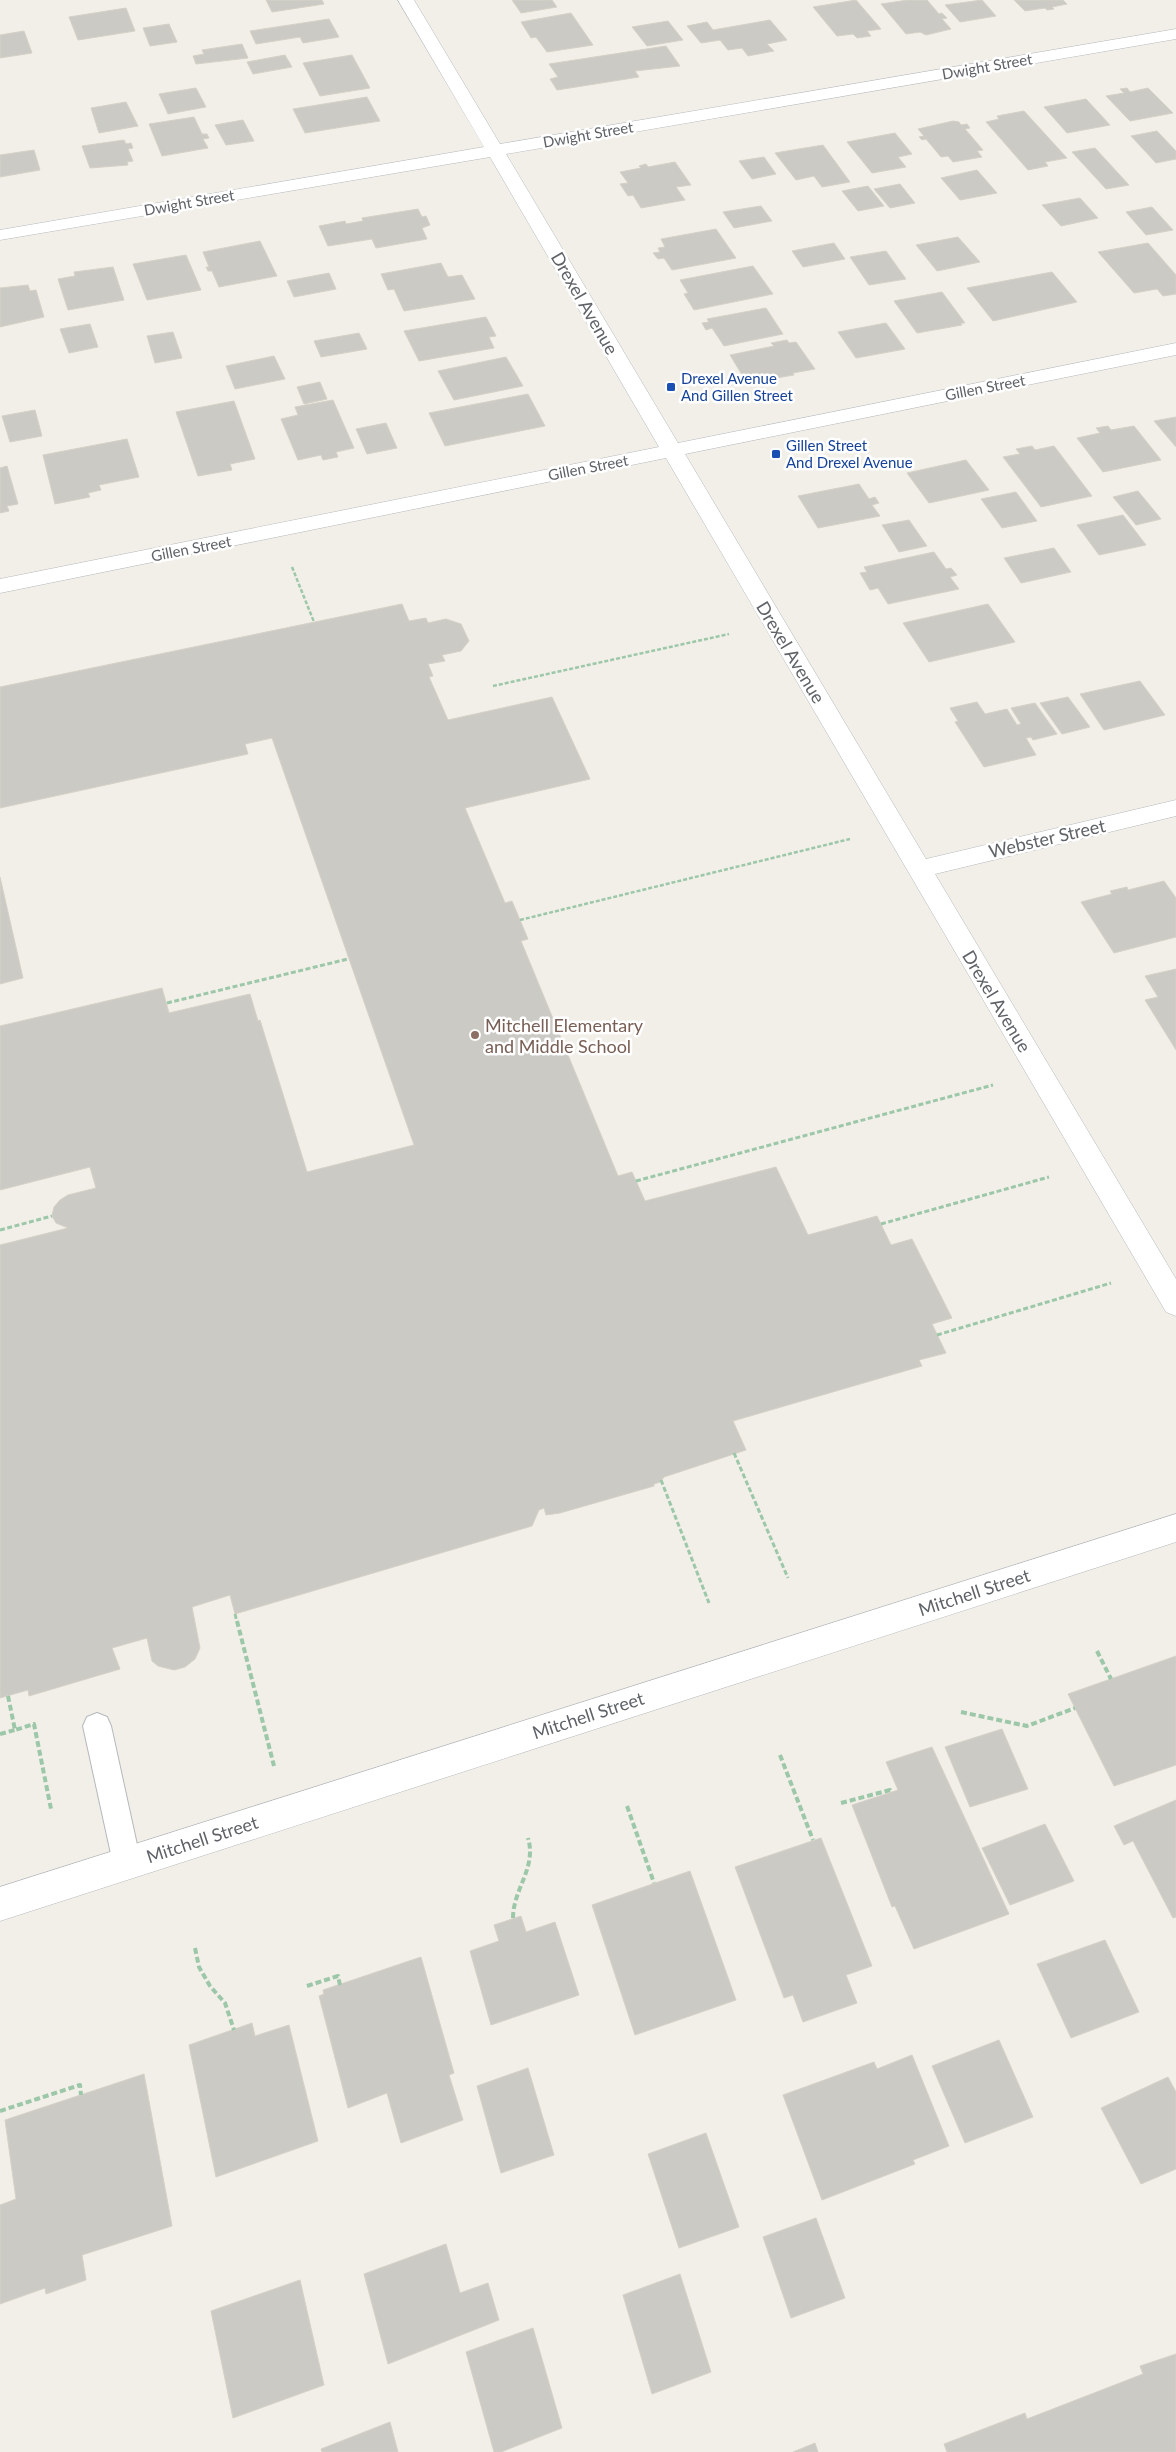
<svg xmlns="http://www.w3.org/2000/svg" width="1176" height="2452" font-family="Lato,sans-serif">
  <rect width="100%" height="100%" fill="#f1efe8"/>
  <path fill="#cccac5" stroke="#d6d1c6" d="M266 0H322L324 4 272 12Z
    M512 0H552L557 7 521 13Z
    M856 0 881 29 867 31 871 36 857 38 853 34 837 36 813 7Z
    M908 0H927L939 14 942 13 947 18 942 19 951 29 926 35 920 32 906 34 881 4Z
    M982 0 996 16 960 22 945 5Z
    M1014 0H1063L1067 4 1052 7 1054 9 1047 10 1045 8 1025 11Z
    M126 8 135 31 78 40 69 17Z
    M571 13 593 45 547 52 536 37 531 38 521 22Z
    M329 19 339 37 303 43 300 37 256 44 250 31Z
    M770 20 787 40 767 44 774 51 748 56 742 48 728 50 720 40 701 43 687 26 707 22 713 30Z
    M668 21 683 40 647 46 632 27Z
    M169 24 177 42 150 46 143 28Z
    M24 31 32 53 0 58V35Z
    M242 44 248 58 196 64 193 56 204 54 202 50Z
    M666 46 680 66 635 71 639 77 557 90 550 79 558 77 549 64Z
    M285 55 292 67 253 74 247 62Z
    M352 55 370 88 320 96 303 63Z
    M196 88 206 107 168 114 159 94Z
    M1127 88 1130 92 1148 88 1173 113 1130 121 1106 96 1124 93 1120 89Z
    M367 97 380 121 305 133 293 109Z
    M1086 99 1110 125 1067 133 1044 107Z
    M126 102 138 126 99 133 91 108Z
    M1024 111 1067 158 1045 162 1048 166 1028 170 986 122 999 119 997 116Z
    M194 117 202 134H207L209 138 203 139 208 148 162 156 149 124Z
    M243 120 254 141 226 145 215 125Z
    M953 121 959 122 961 125 967 124 970 128 965 129 983 150 977 151 982 157 953 162 948 156 941 157 926 139 922 140 919 137 924 136 918 129Z
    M1157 131 1176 151V159L1156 163 1131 136Z
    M895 133 912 154 898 157 906 167 872 173 847 142Z
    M124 140 126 144 131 143 133 148 128 149 133 161 127 162 128 165 90 168 82 146Z
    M823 145 850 182 822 187 814 176 796 180 775 153Z
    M1095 148 1129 185 1106 189 1072 152Z
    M34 150 40 170 0 177V155Z
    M764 157 776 174 752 179 739 161Z
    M675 162 691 185 676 187 685 200 641 208 633 195 628 196 620 184 628 183 620 172 641 168 639 166 646 164 648 167Z
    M977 170 997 193 960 200 941 178Z
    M900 184 915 203 890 208 874 189Z
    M868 186 884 206 858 211 842 191Z
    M1080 198 1098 218 1061 226 1042 205Z
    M761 206 772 221 734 228 723 212Z
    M1152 207 1173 230 1146 235 1126 212Z
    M418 209 422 217 426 216 430 225 422 228 427 239 376 248 372 239 328 246 319 226 345 221 346 224 363 221 362 218Z
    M716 229 736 258 672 270 664 258 658 259 653 253 660 252 658 248 665 247 661 239Z
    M958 237 980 262 937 271 916 245Z
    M260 241 277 276 219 287 212 271H208L206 267H209L203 252Z
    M834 243 845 259 803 267 792 251Z
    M1148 243 1176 275V294L1163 296 1157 289 1134 293 1098 252Z
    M886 251 906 279 869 285 850 257Z
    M186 255 201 290 147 300 133 264Z
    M441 263 448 277 462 275 475 299 404 311 394 289 388 290 381 274Z
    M753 266 773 294 694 310 684 294 688 293 680 280Z
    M113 267 124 300 68 310 58 279 75 276 74 272Z
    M1052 272 1077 302 993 321 967 288Z
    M329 273 336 289 294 297 287 281Z
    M28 285 30 291 36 290 44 317 0 327V288Z
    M942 292 965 323H961L962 325 917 333 894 301Z
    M766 308 783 334 724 346 712 328 706 330 702 323 709 322 707 319Z
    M486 317 496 336 489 337 494 348 419 361 404 331Z
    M886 323 905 349 856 358 838 332Z
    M90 324 98 347 69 353 60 329Z
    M173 332 182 358 155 363 147 336Z
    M359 333 367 349 321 357 314 341Z
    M787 340 789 343 796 342 815 369 793 373 794 375 747 383 730 355 774 346 771 343Z
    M274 356 285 379 235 389 226 366Z
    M506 357 523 386 454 400 438 371Z
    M320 382 327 399 304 404 297 387Z
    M528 394 545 426 445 446 429 413Z
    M333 400 354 448 336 452 338 457 323 460 321 455 298 460 281 419 298 415 295 407Z
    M234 401 255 459 230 464 232 470 198 476 176 412Z
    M35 410 42 436 10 442 2 416Z
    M1176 417V447L1154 421Z
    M386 423 397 448 367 454 356 429Z
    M1108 426 1111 430 1134 426 1161 460 1103 472 1077 438 1100 433 1096 428Z
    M127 439 139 477 99 485 101 490 88 493 90 497 55 504 43 455Z
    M1032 446 1035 450 1054 446 1092 496 1041 507 1003 457 1020 454 1016 449Z
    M966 460 989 490 929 503 907 473Z
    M7 466 18 504 7 506 9 511 0 513V468Z
    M859 484 869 499 875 497 879 503 872 505 880 516 818 528 798 496Z
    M1138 491 1161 519 1136 525 1113 497Z
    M1016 492 1037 521 1002 528 981 499Z
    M1123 515 1146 545 1099 555 1077 525Z
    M909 520 927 546 899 552 882 525Z
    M1054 548 1071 572 1021 583 1004 558Z
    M934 552 946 569 951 568 957 575 950 577 959 589 888 604 878 588 870 590 860 573 867 572 864 567Z
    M402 604 409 621 426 618 428 623 446 619 461 624 469 641 461 651 442 655 445 661 428 664 433 676 429 677 448 720 552 697 590 779 465 808 505 903 512 901 528 939 521 941 618 1176 632 1172 645 1201 776 1167 808 1235 877 1216 891 1245 912 1239 952 1318 932 1324 946 1353 919 1360 922 1366 733 1421 746 1450 664 1477 660 1482 654 1484V1486L560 1513 546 1515 544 1508 539 1510 532 1526 235 1614 230 1595 192 1607 200 1648 195 1659 185 1667 174 1670 158 1666 152 1661 147 1638 112 1648 120 1669 29 1696 28 1690 0 1698V1245L68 1228 56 1223 52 1216 54 1207 60 1200 68 1195 96 1188 90 1167 0 1190V1026L162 988 169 1013 250 994 258 1021 260 1020 307 1172 414 1145 272 738 245 744 248 754 0 808V687Z
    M988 604 1015 642 929 662 903 623Z
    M1140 681 1165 715 1104 730 1080 694Z
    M1068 697 1090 727 1062 734 1040 703Z
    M977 702 985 714 1007 709 1017 725 1021 724 1011 708 1035 703 1057 734 1033 740 1031 737 1026 738 1036 755 984 767 955 722 958 721 950 708Z
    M0 877 23 978 0 984Z
    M1164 881 1176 898V937L1114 953 1081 902 1112 894 1110 891 1127 887 1128 890Z
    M1176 969V1050L1145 1000 1158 997 1145 976Z
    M1176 1656V1765L1114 1786 1068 1694Z
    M1002 1729 1028 1789 970 1807 945 1747Z
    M932 1747 1009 1914 914 1949 895 1906 892 1907 852 1805 898 1790 886 1762Z
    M1176 1800V1917L1173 1918 1133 1841 1124 1845 1114 1826Z
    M1045 1824 1074 1881 1010 1905 982 1848Z
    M821 1838 872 1966 846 1975 857 2003 803 2022 793 1995 784 1998 735 1867Z
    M690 1871 736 2000 635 2035 592 1905Z
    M521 1916 526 1932 555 1922 579 1995 491 2025 470 1951 499 1941 494 1925Z
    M1105 1940 1139 2012 1071 2038 1037 1964Z
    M421 1957 454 2073 449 2075 463 2120 401 2143 387 2093 348 2108 319 1996 324 1994 323 1990Z
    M252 2023 255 2036 289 2025 318 2141 216 2177 189 2045Z
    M999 2040 1033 2117 965 2143 932 2066Z
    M912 2055 949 2146 913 2160 915 2164 822 2200 783 2095 874 2062 877 2069Z
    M528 2068 554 2155 501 2173 477 2086Z
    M144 2074 172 2226 82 2255 86 2280 46 2294 45 2288 0 2304V2205L16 2199 5 2120Z
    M1168 2077 1176 2092V2169L1141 2184 1101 2108Z
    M706 2133 739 2227 679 2248 648 2154Z
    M816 2218 845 2298 791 2318 763 2237Z
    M446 2244 460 2293 488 2283 499 2320 388 2364 364 2274Z
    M680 2274 711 2372 652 2394 623 2295Z
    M300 2280 324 2385 233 2418 211 2311Z
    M533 2328 562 2428 501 2452H494L466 2352Z
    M1176 2354V2452H947L944 2444 1025 2413 1027 2419 1143 2374 1140 2366Z
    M390 2422 398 2452H322L321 2449Z
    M815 2443 818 2452H793Z"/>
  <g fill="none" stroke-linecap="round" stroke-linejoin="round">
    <defs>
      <path id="lane" d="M97 1713 107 1717 111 1726 141 1863 137 1873 127 1877 117 1873 113 1863 83 1726 87 1717Z"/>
      <path id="street" d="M398 0H414L500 144 1176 29V39L506 154 678 443 1176 343V355L685 454 926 859 1176 800V816L935 874 1176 1279V1316L1166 1312 666 458 0 593V579L659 447 490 157 0 240V230L484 147Z
        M1176 1514V1542L0 1921V1887Z"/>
    </defs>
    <use href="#lane" stroke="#b5b8bc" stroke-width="2"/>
    <use href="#street" stroke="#b5b8bc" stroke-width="1"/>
    <path stroke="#9cc7a9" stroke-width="2.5" stroke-dasharray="4 2" stroke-linecap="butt" d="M292 567 314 622
      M493 686 729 634
      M520 920 850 839"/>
    <path stroke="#9cc7a9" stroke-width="3" stroke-dasharray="5 2.5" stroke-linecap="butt" d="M167 1003 348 959
      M636 1181 993 1085
      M881 1224 1049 1177
      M0 1230 52 1216
      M937 1335 1111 1283
      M734 1453 788 1578
      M661 1480 709 1603
      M235 1614 237 1622"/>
    <path stroke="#9cc7a9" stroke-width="4" stroke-dasharray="6 3" stroke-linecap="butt" d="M237 1621 274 1766
      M1097 1651 1111 1679
      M8 1696 15 1730 34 1724 51 1809
      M961 1712 1027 1726 1075 1708
      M0 1734 15 1730
      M780 1755 813 1840
      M841 1803 890 1790 891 1792
      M627 1806 654 1883
      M513 1918C513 1889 537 1868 528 1838
      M195 1948 199 1967 210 1986 225 2003 234 2030
      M307 1986 338 1976 340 1985
      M0 2111 80 2085 81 2095"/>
    <use href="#lane" fill="#fff" fill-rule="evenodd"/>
    <use href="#street" fill="#fff" fill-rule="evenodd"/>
  </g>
  <g fill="#1a4fb4" stroke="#fff" stroke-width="2">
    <rect x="666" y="382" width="10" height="10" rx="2.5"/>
    <rect x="771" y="449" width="10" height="10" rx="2.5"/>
  </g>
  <circle fill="#8d6e63" stroke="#fff" stroke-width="2" cx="475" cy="1035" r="5"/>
  <g text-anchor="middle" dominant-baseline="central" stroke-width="5" stroke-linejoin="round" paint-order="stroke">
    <g font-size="15" fill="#5f6368" stroke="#fff">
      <text transform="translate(987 66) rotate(-10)">Dwight Street</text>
      <text transform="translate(588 134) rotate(-10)">Dwight Street</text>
      <text transform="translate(189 202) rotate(-10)">Dwight Street</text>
      <text transform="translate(985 387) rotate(-11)">Gillen Street</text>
      <text transform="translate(588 467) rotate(-11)">Gillen Street</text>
      <text transform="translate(191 548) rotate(-11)">Gillen Street</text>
    </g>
    <g font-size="15" fill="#164399" stroke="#fff" text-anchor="start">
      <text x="681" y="378">Drexel Avenue<tspan x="681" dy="17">And Gillen Street</tspan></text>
      <text x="786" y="445">Gillen Street<tspan x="786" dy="17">And Drexel Avenue</tspan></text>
    </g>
    <g font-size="18" fill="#5f6368" stroke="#fff">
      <text transform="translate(585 303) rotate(60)">Drexel Avenue</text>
      <text transform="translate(791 652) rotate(59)">Drexel Avenue</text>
      <text transform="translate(1047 838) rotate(-13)">Webster Street</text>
      <text transform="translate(997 1001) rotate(59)">Drexel Avenue</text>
      <text transform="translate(974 1592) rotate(-18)">Mitchell Street</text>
      <text transform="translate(588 1715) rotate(-18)">Mitchell Street</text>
      <text transform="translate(202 1839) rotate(-18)">Mitchell Street</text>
    </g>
    <g font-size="18" fill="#785e54" stroke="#fff" text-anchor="start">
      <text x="485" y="1025">Mitchell Elementary<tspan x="485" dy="21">and Middle School</tspan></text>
    </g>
  </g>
</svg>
